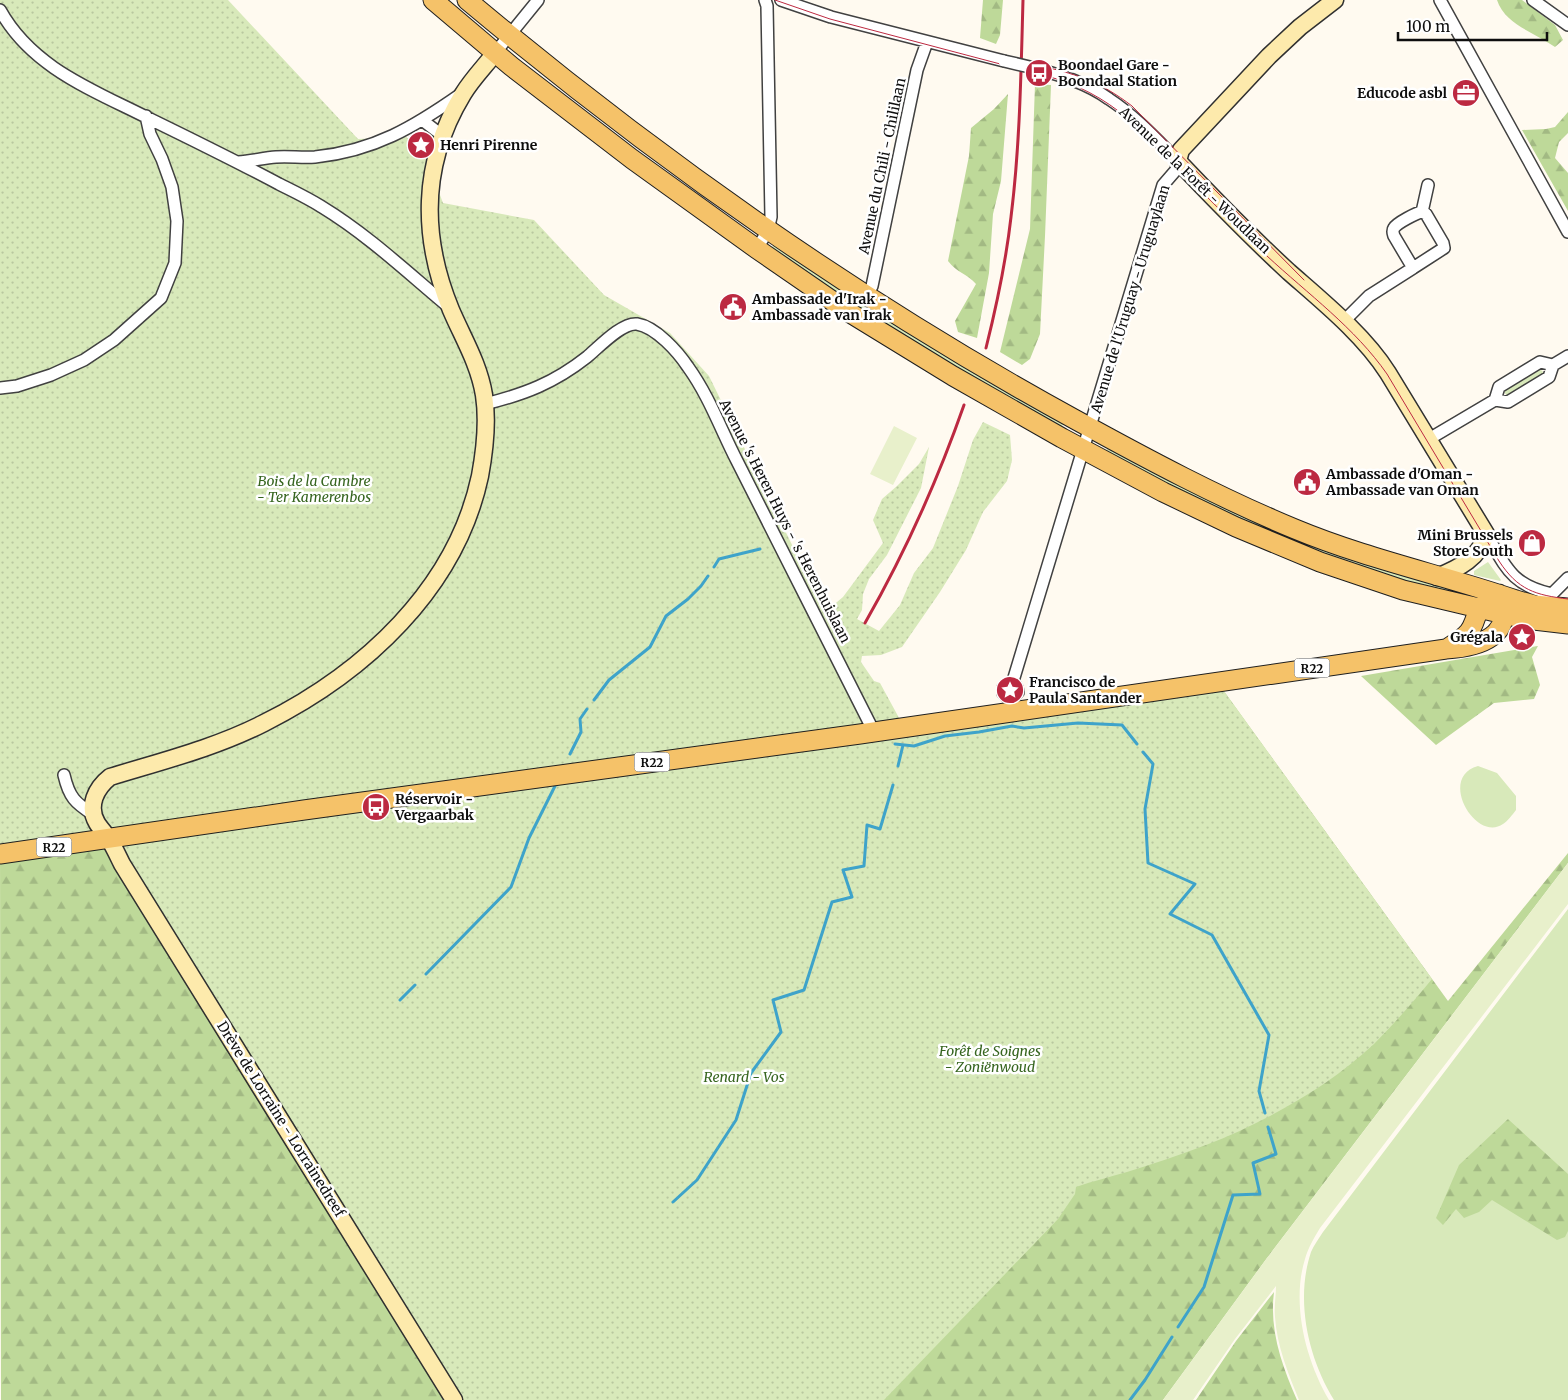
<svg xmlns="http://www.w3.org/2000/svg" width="1568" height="1400" font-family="Merriweather,serif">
  <defs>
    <pattern id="forest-firs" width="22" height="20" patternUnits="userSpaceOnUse" patternTransform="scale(1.25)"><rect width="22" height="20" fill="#bed999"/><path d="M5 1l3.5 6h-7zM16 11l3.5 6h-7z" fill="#a2b983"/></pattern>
    <pattern id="park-dots" width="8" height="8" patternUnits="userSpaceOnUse" patternTransform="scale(1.25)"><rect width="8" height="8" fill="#d8e9ba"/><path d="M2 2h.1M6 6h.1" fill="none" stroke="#b8c79f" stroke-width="1.8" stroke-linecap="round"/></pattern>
  </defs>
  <rect width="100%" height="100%" fill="#fffaf0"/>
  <path fill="#d8e9ba" d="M775 243 1066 420 1059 431 892 334 770 250Z
    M1539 368 1543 372 1544 376 1509 396C1505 395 1504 392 1504 388Z
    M1110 443 1456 587 1454 597 1320 558 1104 455Z
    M1488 562 1501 580 1500 581 1474 575V571Z
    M1478 766 1497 773 1516 796V810C1512 815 1508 821 1503 824 1476 843 1437 777 1478 766Z
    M1568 909V1400H1334C1308 1358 1295 1300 1311 1252 1314 1245 1319 1238 1323 1232Z"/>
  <path fill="url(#forest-firs)" d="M983 0H1003L1000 35 996 44 980 38Z
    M1497 0H1522L1555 25 1563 40 1555 47C1536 33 1505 25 1497 0Z
    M1035 84 1051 85 1045 236 1040 334 1030 359 1022 365 1000 352 1030 229Z
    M1008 94 1001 181 993 214 989 273 977 338 958 332 955 321 976 284C968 274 957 273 948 261L969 156 971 128 994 109Z
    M1568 112V133L1559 142 1555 158 1568 173V211L1522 130 1546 129 1555 127Z
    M1538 646 1532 657 1540 685 1534 699 1494 703 1436 745 1361 676Z
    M1218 683 1448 1001 1568 853V863L1267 1258 1163 1400H1L0 852Z
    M1508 1119 1568 1174V1231L1565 1237 1557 1240 1492 1200 1479 1212 1464 1218 1456 1209 1443 1225 1436 1218 1459 1165Z
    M1274 1292C1269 1330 1282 1366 1297 1400H1196L1236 1341Z"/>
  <path fill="url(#park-dots)" d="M0 0H228L358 139 406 137 441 166 437 187 443 203 534 220 604 295 670 333 709 376 825 612 843 597 883 543 873 520 882 499 897 486 919 464 929 447 921 488 887 555 869 579 863 594 862 610 857 619 879 631 900 605 914 573 933 548 958 486 973 440 983 422 1010 435 1012 460 1007 481 983 512 966 550 940 592 902 647 881 655 862 656 861 662 874 681 880 683 904 727 1218 683 1432 979C1414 1001 1395 1023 1374 1044 1327 1088 1265 1122 1206 1145 1180 1155 1153 1164 1127 1172 1110 1177 1093 1181 1076 1187L1075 1194 1058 1219 884 1400H458L112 840 0 852Z"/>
  <path fill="#e8f0cb" d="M894 426 917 438 893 485 870 474Z
    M1568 863V904L1320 1228C1314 1238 1308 1248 1305 1259 1291 1304 1306 1361 1329 1400H1299C1288 1373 1277 1346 1275 1317 1274 1306 1276 1296 1276 1286L1235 1339 1193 1400H1163L1267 1258Z"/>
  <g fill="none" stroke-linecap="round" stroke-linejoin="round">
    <path stroke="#3ea3ca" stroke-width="3" d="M714 567 719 559 760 549
      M594 700 609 680 650 647 666 616 688 599 701 586 708 576
      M895 744 914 746 945 736 979 732 1012 726 1024 728 1078 723 1122 725 1137 744
      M1143 752 1153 764 1145 809 1148 863 1195 884 1170 914 1212 935 1269 1035 1259 1091 1265 1113
      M570 754 581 732 580 719 587 709
      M898 766 903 745
      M426 974 511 887 529 838 556 784
      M400 1000 415 985
      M673 1202 697 1180 736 1120 751 1073 781 1032 773 1000 804 990 832 902 852 897 843 870 864 866 867 825 880 829 893 785
      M1178 1327 1204 1287 1233 1195 1260 1194 1253 1163 1276 1154 1268 1127
      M1130 1400 1145 1380 1172 1337"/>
    <defs>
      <path id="street" d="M781 0 831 17 1004 61
        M1440 0 1568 232
        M1533 0 1568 25
        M0 10C32 68 93 90 150 119 193 140 236 161 279 184 293 191 308 198 322 207 368 235 408 273 450 308
        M495 53 538 0
        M422 120 443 136
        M238 162C251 161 264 158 276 157 289 156 302 158 315 157 374 151 414 127 461 94
        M1422 212 1426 214 1443 243 1444 248 1413 268 1394 236C1393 233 1392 231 1394 228 1397 223 1416 213 1422 212Z
        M1422 212 1428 185
        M757 249 768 230 771 217 767 6 765 0
        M866 297 872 286 917 70 927 42
        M1343 322 1369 296 1413 268
        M0 388 17 386 51 375 84 360 114 340 161 298 175 263 177 221 172 187 162 159 150 134 146 116
        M1495 400 1499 387 1540 362 1553 365
        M485 404C525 394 554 383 587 357 598 348 622 322 637 324 656 327 678 352 688 367 709 396 721 430 737 461 783 551 828 642 874 732
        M1429 439 1495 400 1508 402 1549 377 1553 365 1568 356
        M1486 534C1506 567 1511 585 1552 594
        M1548 598 1568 578
        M1013 681 1163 185 1176 170 1178 161C1156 139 1135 116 1109 99 1087 83 1060 75 1034 68
        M1013 681 1017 688 1018 692 1013 698H1008L1003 693V688Z
        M64 775C69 797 75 803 94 815"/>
      <path id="secondary" d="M1335 0 1300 27 1269 56 1181 150 1178 161C1214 199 1251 237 1289 272 1322 301 1364 335 1388 373L1486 534C1480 558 1459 568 1437 577
        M454 1400 122 864C118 856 114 847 109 839 105 833 100 828 97 823 87 806 96 788 110 777 162 761 215 748 264 723 364 673 456 589 480 476 485 449 488 421 484 395 479 364 463 338 451 310 421 237 421 163 463 94 472 79 485 66 495 53"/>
      <path id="primary" d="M433 0 511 66 632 159 757 249 847 311 953 376 1062 438 1163 492 1236 527 1320 562 1403 590 1525 619 1568 624
        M467 0C657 159 858 301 1076 420 1147 459 1220 498 1295 529 1367 559 1443 575 1516 600L1534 605 1568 608
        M1448 648C1470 634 1472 632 1479 607
        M0 854 304 810 860 734 1446 649C1479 647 1517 636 1499 594"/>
    </defs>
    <use href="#street" stroke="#414141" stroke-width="14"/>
    <use href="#secondary" stroke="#303030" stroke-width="19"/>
    <use href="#primary" stroke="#1f1f1f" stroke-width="21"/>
    <use href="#street" stroke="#fff" stroke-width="11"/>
    <use href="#secondary" stroke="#fdeaac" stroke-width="16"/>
    <use href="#primary" stroke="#f5c269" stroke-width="19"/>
    <path stroke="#bc2941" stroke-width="1" d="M775 0 830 19 1057 79C1088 89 1114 105 1137 127 1181 170 1223 214 1267 256 1308 294 1355 328 1387 374L1499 561C1518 590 1535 595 1568 599
      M1036 65C1074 73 1101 82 1132 106L1304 280"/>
    <path stroke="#bc2941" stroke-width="3" d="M986 348C997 304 1006 261 1011 217 1020 145 1021 72 1023 0
      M865 623C905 553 937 482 964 405"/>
    <defs>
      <path id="street-bridge" d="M1004 61 1034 68"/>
    </defs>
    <use href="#street-bridge" stroke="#414141" stroke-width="14" stroke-linecap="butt"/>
    <use href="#street-bridge" stroke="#fff" stroke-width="11"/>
  </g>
  <defs>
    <symbol id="bus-disc" viewBox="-11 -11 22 22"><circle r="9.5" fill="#bc2941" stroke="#fff"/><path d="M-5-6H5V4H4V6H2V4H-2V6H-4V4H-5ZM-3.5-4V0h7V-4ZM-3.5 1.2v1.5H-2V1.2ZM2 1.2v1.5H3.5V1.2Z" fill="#fff"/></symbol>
    <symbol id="office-disc" viewBox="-11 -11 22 22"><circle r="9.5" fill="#bc2941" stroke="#fff"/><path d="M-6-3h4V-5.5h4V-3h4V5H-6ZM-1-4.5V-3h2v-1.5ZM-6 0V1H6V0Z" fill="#fff"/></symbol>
    <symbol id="sight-disc" viewBox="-11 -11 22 22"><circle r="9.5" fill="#bc2941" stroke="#fff"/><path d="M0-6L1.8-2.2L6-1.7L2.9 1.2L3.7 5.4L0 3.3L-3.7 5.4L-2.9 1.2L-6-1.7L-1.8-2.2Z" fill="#fff"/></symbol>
    <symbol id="civic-disc" viewBox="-11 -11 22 22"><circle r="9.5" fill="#bc2941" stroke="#fff"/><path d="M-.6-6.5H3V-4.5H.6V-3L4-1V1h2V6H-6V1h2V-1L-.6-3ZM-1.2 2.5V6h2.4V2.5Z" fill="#fff"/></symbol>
    <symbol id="shop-disc" viewBox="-11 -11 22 22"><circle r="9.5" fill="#bc2941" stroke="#fff"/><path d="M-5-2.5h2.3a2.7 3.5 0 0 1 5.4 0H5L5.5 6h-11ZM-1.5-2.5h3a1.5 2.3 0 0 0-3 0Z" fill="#fff"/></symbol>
  </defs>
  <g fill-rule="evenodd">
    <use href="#bus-disc" x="1023" y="57" width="32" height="32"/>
    <use href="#office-disc" x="1450" y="77" width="32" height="32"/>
    <use href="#sight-disc" x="405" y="129" width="32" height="32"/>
    <use href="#civic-disc" x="717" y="291" width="32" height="32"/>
    <use href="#civic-disc" x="1291" y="466" width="32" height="32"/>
    <use href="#shop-disc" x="1516" y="527" width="32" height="32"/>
    <use href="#sight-disc" x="1506" y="621" width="32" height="32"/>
    <use href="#sight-disc" x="994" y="674" width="32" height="32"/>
    <use href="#bus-disc" x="360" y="791" width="32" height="32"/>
  </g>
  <g text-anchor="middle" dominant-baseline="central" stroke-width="5" stroke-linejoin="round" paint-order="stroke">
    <g fill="#fff" stroke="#565656" stroke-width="1">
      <rect x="1294.5" y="658.5" width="35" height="19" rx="4"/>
      <rect x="634.5" y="752.5" width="35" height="19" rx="4"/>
      <rect x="36.5" y="837.5" width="35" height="19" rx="4"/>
    </g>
    <g font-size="12" font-weight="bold" fill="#0e0e0e">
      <text x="1312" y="668">R22</text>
      <text x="652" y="762">R22</text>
      <text x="54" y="847">R22</text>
    </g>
    <g font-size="14" font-weight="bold" fill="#0e0e0e" stroke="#fff" text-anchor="start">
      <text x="1058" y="65">Boondael Gare -<tspan x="1058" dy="16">Boondaal Station</tspan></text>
      <text x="1447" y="93" text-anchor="end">Educode asbl</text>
      <text x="440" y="145">Henri Pirenne</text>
      <text x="752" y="299">Ambassade d'Irak -<tspan x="752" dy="16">Ambassade van Irak</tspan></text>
      <text x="1326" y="474">Ambassade d'Oman -<tspan x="1326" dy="16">Ambassade van Oman</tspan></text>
      <text x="1513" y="535" text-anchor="end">Mini Brussels<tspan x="1513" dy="16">Store South</tspan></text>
      <text x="1503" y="637" text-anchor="end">Grégala</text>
      <text x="1029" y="682">Francisco de<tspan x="1029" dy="16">Paula Santander</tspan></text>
      <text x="395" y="799">Réservoir -<tspan x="395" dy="16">Vergaarbak</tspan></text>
    </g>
    <g font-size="14" fill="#0e0e0e" stroke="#fff">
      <text transform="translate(882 166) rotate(-78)">Avenue du Chili - Chililaan</text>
      <text transform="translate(1195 180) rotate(44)">Avenue de la Forêt - Woudlaan</text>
      <text transform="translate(1130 299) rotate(-73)">Avenue de l'Uruguay - Uruguaylaan</text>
      <text transform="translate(785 521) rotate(63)">Avenue 's Heren Huys - 's Herenhuislaan</text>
      <text transform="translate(281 1119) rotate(58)">Drève de Lorraine - Lorrainedreef</text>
    </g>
    <g font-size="14" font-style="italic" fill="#36651f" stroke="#fff">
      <text x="314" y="481">Bois de la Cambre<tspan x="314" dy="16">- Ter Kamerenbos</tspan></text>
      <text x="990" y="1051">Forêt de Soignes<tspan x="990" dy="16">- Zoniënwoud</tspan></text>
      <text x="744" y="1077">Renard - Vos</text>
    </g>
  </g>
  <path d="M1398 32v8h149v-8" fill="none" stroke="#0e0e0e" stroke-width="2.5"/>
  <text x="1406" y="32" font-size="15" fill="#0e0e0e" stroke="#ffffff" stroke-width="4" paint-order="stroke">100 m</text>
</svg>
